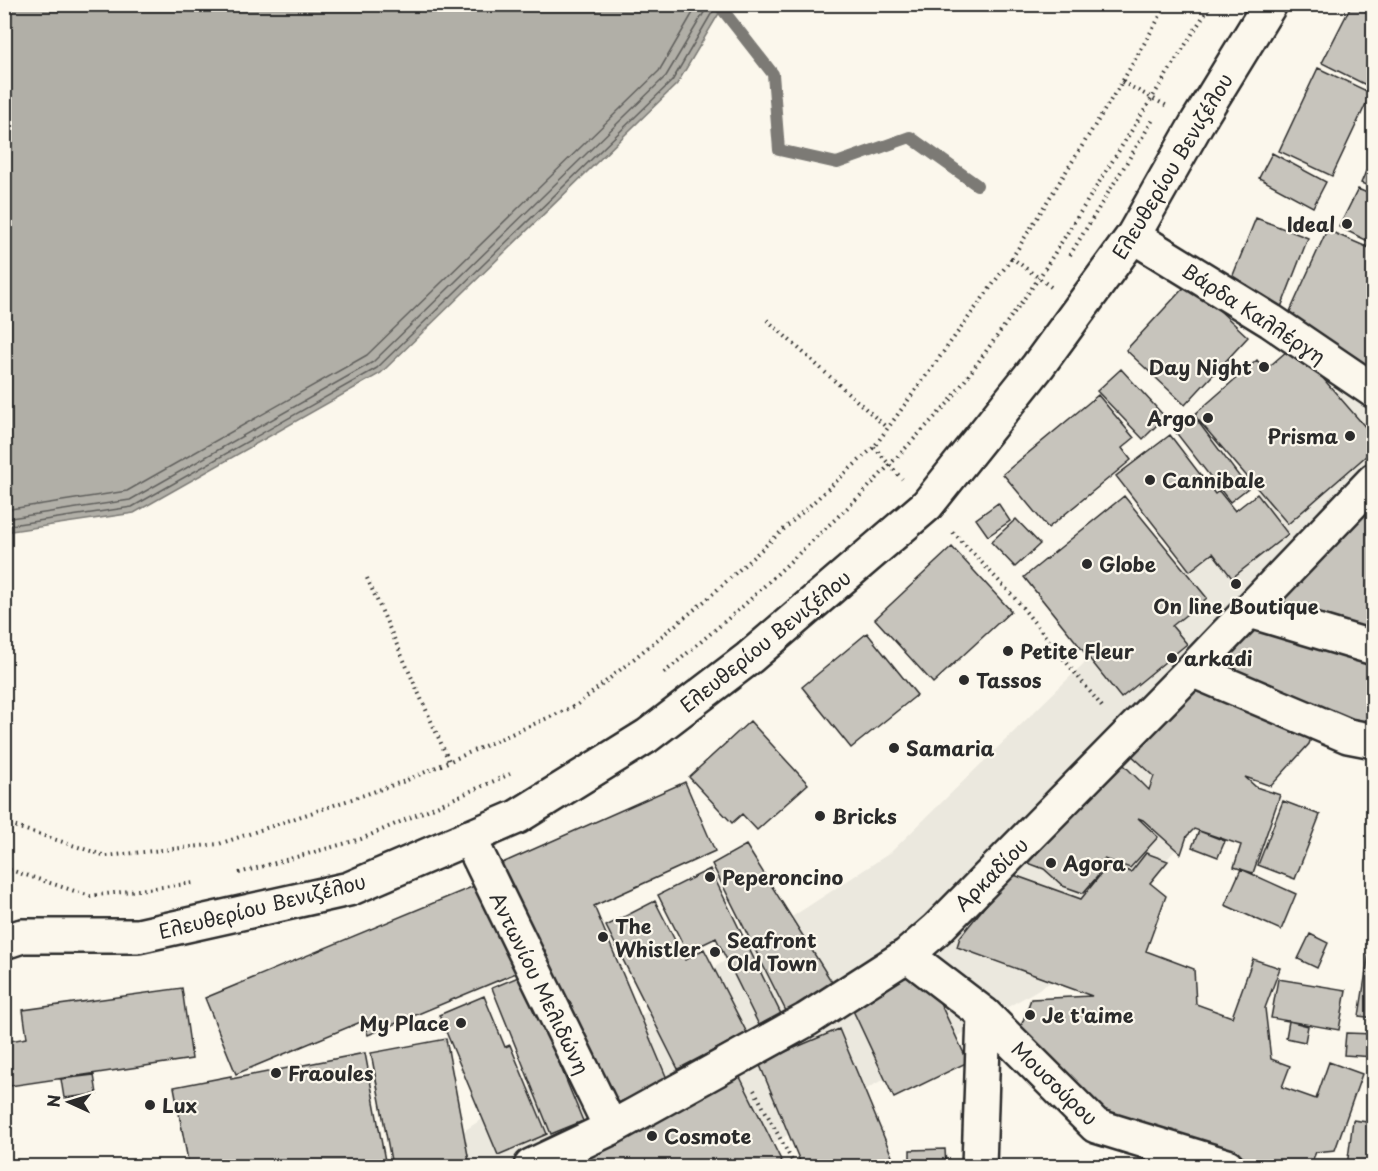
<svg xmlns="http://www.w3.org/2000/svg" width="1378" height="1171" font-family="'Playpen Sans',sans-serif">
  <rect width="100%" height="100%" fill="#fbf7ec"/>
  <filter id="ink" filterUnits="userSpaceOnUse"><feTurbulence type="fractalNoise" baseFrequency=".0167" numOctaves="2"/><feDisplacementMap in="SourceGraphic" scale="12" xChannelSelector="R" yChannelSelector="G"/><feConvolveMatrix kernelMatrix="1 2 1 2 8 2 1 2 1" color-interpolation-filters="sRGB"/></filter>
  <g filter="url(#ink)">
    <path fill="#ebe8de" d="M1373 332V641L1051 982 734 1166H377L424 1157 890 853 1305 447Z"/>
    <path fill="#b1afa7" stroke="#7b7a75" stroke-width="1.5" d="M4 5 5 4 724 5 677 84 381 373 134 513 5 532Z"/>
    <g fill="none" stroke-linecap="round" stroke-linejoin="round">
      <path stroke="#61605d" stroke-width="1.5" d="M4 510 127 491 367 355 659 71 698 4
        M4 519 130 500 373 362 666 76 709 4
        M4 526 132 507 377 368 672 81 717 4"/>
      <path stroke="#7b7a75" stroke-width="12" d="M722 9 773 74 779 150 837 163 910 137 977 185"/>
    </g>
    <path fill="#c7c4bc" stroke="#2b2b2b" stroke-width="1.5" d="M1352 4H1374V89L1322 63Z
      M1318 68 1371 93 1332 176 1279 151Z
      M1374 152V188L1361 183Z
      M1272 153 1326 182 1313 207 1259 178Z
      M1358 189 1374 196V244L1339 227Z
      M1256 218 1308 238 1280 310 1227 290Z
      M1327 230 1374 250V370L1282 329Z
      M1189 282 1248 337 1185 405 1126 350Z
      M1294 345 1374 437V449L1288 524 1194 415 1257 360 1265 370Z
      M1121 369 1165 417 1143 439 1097 391Z
      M1098 395 1134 438 1122 448 1131 460 1048 528 1003 474Z
      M1193 415 1248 488 1230 502 1174 430Z
      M1170 435 1215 494 1219 491 1235 511 1257 494 1288 534 1232 578 1213 553 1190 571 1116 476Z
      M1374 485V643L1270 600 1307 568H1314L1315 552Z
      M1124 496 1207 598 1172 626 1187 644 1121 698 1024 577Z
      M998 503 1010 521 988 536 976 519Z
      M1016 519 1040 544 1015 567 991 542Z
      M952 547 1011 611 933 683 875 619Z
      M1231 617 1374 654V729L1213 687Z
      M867 633 917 695 851 748 802 687Z
      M1189 687 1314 730 1309 744 1271 786 1245 777 1256 787 1280 795 1253 873 1234 867 1241 845 1194 829 1187 836 1181 854 1143 820 1138 818 1158 837 1130 868 1104 859 1097 877 1083 893 1063 886 1044 869 1028 863 1121 762 1149 790 1154 776 1128 752Z
      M750 721 808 784 757 830 742 814 732 823 689 777Z
      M685 782 715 851 594 906 668 1081 595 1113 491 868Z
      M1283 801 1320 815 1295 879 1258 865Z
      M1199 831 1225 841 1218 857 1192 847Z
      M746 845 835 987 787 1013 712 864Z
      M1146 853 1168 861 1150 883 1166 896 1146 951 1194 969 1196 1004 1232 1017 1253 959 1280 968 1265 1008 1271 1059 1290 1066 1282 1087 1316 1099 1329 1062 1362 1074 1335 1150 1316 1152 1310 1166H1259L1083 1102 1016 1040 1031 999 1092 996 957 947 960 937 1011 874 1081 899 1109 864 1131 872Z
      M710 869 781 1014 759 1025 716 938 687 952 658 895Z
      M1241 869 1296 894 1281 930 1225 905Z
      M479 884 516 973 368 1035 363 1021 236 1074 205 998Z
      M655 901 685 960 704 949 747 1033 678 1069 606 926Z
      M1310 934 1328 943 1317 968 1298 959Z
      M1370 946 1374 947V1018L1359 1016Z
      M924 969 968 1062 894 1098 850 1004Z
      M523 975 583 1121 551 1134 492 988Z
      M1278 979 1346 990 1339 1030 1271 1018Z
      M182 988 192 1059 10 1086 4 1042 27 1038 23 1010Z
      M484 996 505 1047 510 1045 547 1134 498 1155 439 1015Z
      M1289 1021 1308 1026 1305 1042 1286 1038Z
      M839 1029 896 1166H802L759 1063Z
      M1346 1033 1374 1034V1057L1344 1055Z
      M446 1039 470 1166H392L371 1053Z
      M365 1053 386 1166H189L174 1087 231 1076V1079Z
      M94 1075 97 1094 64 1098 61 1079Z
      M739 1075 784 1166H559Z
      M1353 1120 1374 1123V1166H1347Z
      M945 1149 946 1166H910V1150Z"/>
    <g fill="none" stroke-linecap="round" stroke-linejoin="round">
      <defs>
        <path id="minor" d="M1133 236 1271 321 1374 391
          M1250 611 1374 648
          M1192 670 1348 736 1374 741
          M469 837 611 1128
          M907 955 984 1014 1096 1126 1227 1166
          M531 1166 611 1128 806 1020 907 955 937 929 1192 670 1374 480
          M979 1166 984 1014"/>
        <path id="major" d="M4 942 22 936H138L349 889 517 817 647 736 749 658 927 505 1038 366 1133 236 1197 123 1270 4"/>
      </defs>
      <use href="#minor" stroke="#2b2b2b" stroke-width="38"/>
      <use href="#major" stroke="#2b2b2b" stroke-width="38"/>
      <path stroke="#2b2b2b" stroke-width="4" stroke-dasharray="1.5 4.5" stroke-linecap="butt" d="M1122 82 1167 106
        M1070 255 1154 118
        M1051 287 1012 258 1122 82 1167 4
        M767 320 887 428
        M874 447 902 479
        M953 532 1013 596 1104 709
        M367 578 449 761
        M664 673 743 606 863 493 950 401 1039 278 1211 4
        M4 823 106 856 219 844 405 781 577 705 706 600 874 447 1012 258
        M4 868 90 896 194 883
        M239 873 361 839 510 774
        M754 1090 795 1166"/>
      <use href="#minor" stroke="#fbf7ec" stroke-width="33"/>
      <use href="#major" stroke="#fbf7ec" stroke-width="33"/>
    </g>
  </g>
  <g fill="#2b2b2b" stroke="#fbf7ec" stroke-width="2">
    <circle cx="1347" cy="224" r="6"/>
    <circle cx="1264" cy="367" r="6"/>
    <circle cx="1208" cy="418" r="6"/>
    <circle cx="1350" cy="436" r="6"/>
    <circle cx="1150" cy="480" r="6"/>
    <circle cx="1087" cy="564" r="6"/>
    <circle cx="1236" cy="584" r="6"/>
    <circle cx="1008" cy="651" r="6"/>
    <circle cx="1172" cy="658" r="6"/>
    <circle cx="964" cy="680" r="6"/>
    <circle cx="894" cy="748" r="6"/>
    <circle cx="820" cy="816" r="6"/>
    <circle cx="1051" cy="863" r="6"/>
    <circle cx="710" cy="877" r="6"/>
    <circle cx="603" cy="937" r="6"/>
    <circle cx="715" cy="952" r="6"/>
    <circle cx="1030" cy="1015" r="6"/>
    <circle cx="461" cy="1023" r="6"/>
    <circle cx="276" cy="1073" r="6"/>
    <circle cx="150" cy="1105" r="6"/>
    <circle cx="652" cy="1136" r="6"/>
  </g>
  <g text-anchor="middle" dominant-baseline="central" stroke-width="4.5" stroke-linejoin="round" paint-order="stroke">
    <g font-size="20" fill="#2b2b2b" stroke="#fbf7ec">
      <text transform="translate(1172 166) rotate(-59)">Ελευθερίου Βενιζέλου</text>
      <text transform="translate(1254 313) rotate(33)">Βάρδα Καλλέργη</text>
      <text transform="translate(765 641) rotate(-39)">Ελευθερίου Βενιζέλου</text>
      <text transform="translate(991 874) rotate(-45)">Αρκαδίου</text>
      <text transform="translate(262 906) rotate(-14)">Ελευθερίου Βενιζέλου</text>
      <text transform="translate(540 983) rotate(64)">Αντωνίου Μελιδώνη</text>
      <text transform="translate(1055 1083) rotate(44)">Μουσούρου</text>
    </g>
    <g font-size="20" font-weight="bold" fill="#2b2b2b" stroke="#fbf7ec" text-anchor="start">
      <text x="1335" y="224" text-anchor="end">Ideal</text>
      <text x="1252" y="367" text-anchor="end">Day Night</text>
      <text x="1196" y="418" text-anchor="end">Argo</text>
      <text x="1338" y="436" text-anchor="end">Prisma</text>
      <text x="1162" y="480">Cannibale</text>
      <text x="1099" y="564">Globe</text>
      <text x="1236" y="606" text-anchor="middle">On line Boutique</text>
      <text x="1020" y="651">Petite Fleur</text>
      <text x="1184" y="658">arkadi</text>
      <text x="976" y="680">Tassos</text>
      <text x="906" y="748">Samaria</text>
      <text x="832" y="816">Bricks</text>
      <text x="1063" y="863">Agora</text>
      <text x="722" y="877">Peperoncino</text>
      <text x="615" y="926">The<tspan x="615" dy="23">Whistler</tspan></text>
      <text x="727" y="940">Seafront<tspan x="727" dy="23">Old Town</tspan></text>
      <text x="1042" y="1015">Je t'aime</text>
      <text x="449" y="1023" text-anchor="end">My Place</text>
      <text x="288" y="1073">Fraoules</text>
      <text x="162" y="1105">Lux</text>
      <text x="664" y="1136">Cosmote</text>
    </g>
  </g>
  <rect width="1378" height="1171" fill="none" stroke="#fbf7ec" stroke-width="24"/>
  <rect x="12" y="12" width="1354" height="1147" fill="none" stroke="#2b2b2b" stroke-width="2" filter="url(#ink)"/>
  <g transform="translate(69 1102) rotate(274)" stroke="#fbf7ec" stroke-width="4.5" paint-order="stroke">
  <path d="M0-4.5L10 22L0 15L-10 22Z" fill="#2b2b2b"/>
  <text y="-9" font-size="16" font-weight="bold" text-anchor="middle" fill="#2b2b2b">N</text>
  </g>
</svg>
